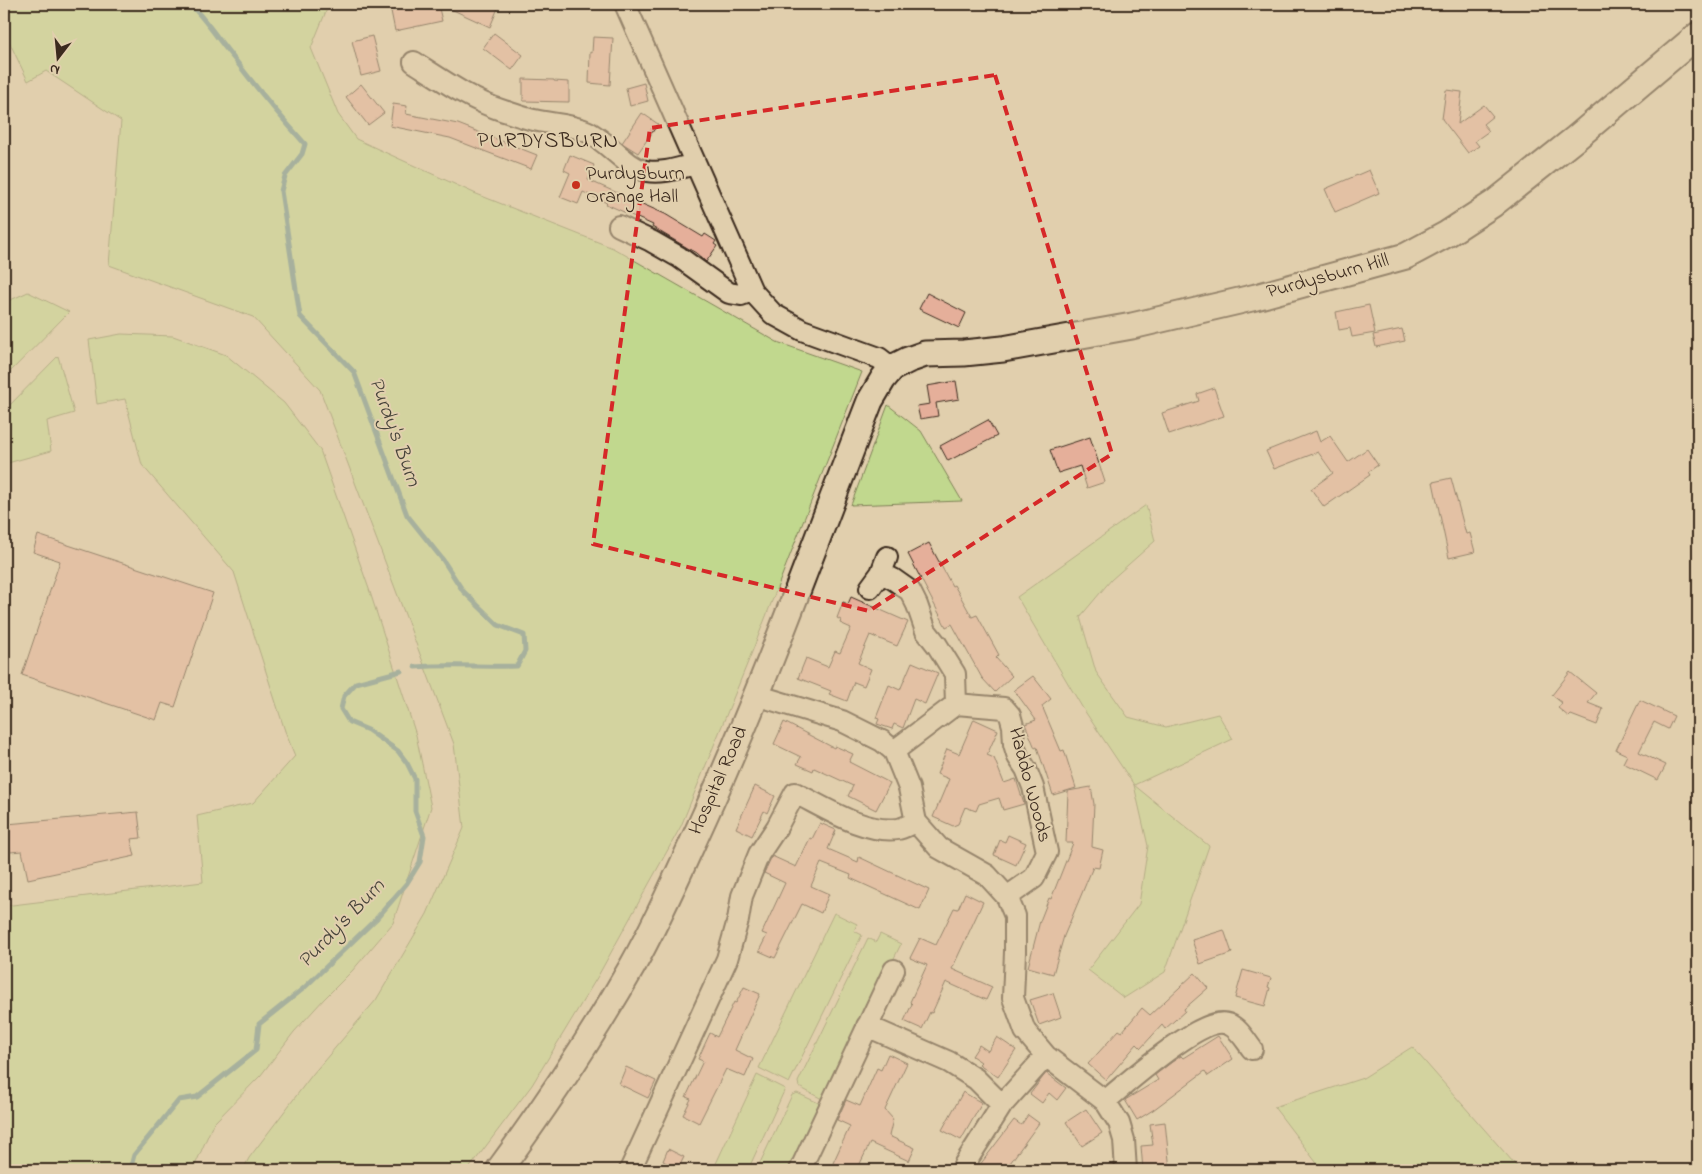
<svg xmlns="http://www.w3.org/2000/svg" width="1702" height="1174" font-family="'Indie Flower',sans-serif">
  <rect width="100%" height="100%" fill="#e1cfad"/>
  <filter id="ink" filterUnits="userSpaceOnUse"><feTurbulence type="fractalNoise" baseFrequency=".02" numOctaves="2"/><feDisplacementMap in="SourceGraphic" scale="10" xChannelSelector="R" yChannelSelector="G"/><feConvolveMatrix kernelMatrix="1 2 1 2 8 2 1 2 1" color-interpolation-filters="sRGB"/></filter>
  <g filter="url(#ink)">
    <path fill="#c1d88e" stroke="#7e8156" d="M4 4H329L311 48 338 114 356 139 474 193 613 248 777 342 862 372 750 657 681 826 598 976 532 1085 468 1170H243L249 1158 312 1075 376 1000 427 914 464 828 454 744 320 390 253 317 109 265 121 121 46 71 28 81 4 31Z
      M28 292 69 312 4 378V303Z
      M121 334 173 336 226 355 284 403 320 450 369 589 416 735 431 807 393 923 352 971 324 999 294 1032 261 1075 213 1124 193 1170H4V906L203 882 197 816 253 803 295 756 285 731 234 572 142 465 125 399 97 404 89 340Z
      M58 356 74 413 47 421 51 451 4 464V411Z
      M888 405 921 431 962 501 851 505Z
      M1146 505 1155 541 1111 580 1080 617 1096 672 1128 717 1166 727 1218 714 1233 739 1134 785 1209 846 1165 972 1124 998 1088 970 1139 904 1148 846 1134 785 1082 707 1017 597Z
      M834 913 857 924 854 931 862 935 789 1083 759 1068Z
      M880 934 901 944 824 1100 799 1087 798 1082 868 938 876 942Z
      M1412 1047 1520 1170H1322L1274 1107 1363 1078Z
      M757 1075 785 1089 748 1170H713Z
      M797 1093 823 1105 792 1170H771L759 1165 792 1095Z"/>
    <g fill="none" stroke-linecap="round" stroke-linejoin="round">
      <path stroke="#618b89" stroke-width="5" d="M190 4C207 21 220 42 236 61 258 90 281 117 305 144L302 154 285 176 281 191 300 316 354 372 407 515 443 560 463 591 498 625 524 635 525 651 517 666C483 667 449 664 415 667
        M130 1170 134 1155 179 1100 197 1097 256 1050 259 1024 304 988 376 919 407 883 420 862 424 836 415 811V779L407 763 398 751 368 730 349 722 341 709 344 696 356 683 401 671"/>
    </g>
    <path fill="#e5af9a" stroke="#3b2a1e" d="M424 4H438L442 21 395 31 391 11Z
      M440 4H487L498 8 490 27Z
      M494 33 523 55 512 70 483 48Z
      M372 36 381 71 361 76 352 41Z
      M593 37 613 38 610 85 589 83 590 52 592 53Z
      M523 79 554 80V81L569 82V102L523 101Z
      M644 83 648 101 630 106 626 88Z
      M361 84 384 113 368 125 346 97Z
      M1446 90 1462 92 1458 124 1484 105 1493 116 1483 124 1489 131 1475 141 1479 146 1468 153 1442 119Z
      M393 104 407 106 406 114 458 124 537 155 531 169 450 138 390 126Z
      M642 113 658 124 638 153 622 143Z
      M570 155 594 165 588 180 665 214 703 237 705 234 716 241 714 244 717 246 706 262 696 253 652 227 653 225 606 204 607 203 583 192 578 204 560 197 570 173 564 170Z
      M1369 170 1379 193 1335 212 1325 189Z
      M927 293 966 313 959 328 919 309Z
      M1369 305 1375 333 1352 337 1350 328 1339 330 1336 312Z
      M1402 329 1405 341 1376 347 1373 335Z
      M956 381 959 399 936 403 938 416 920 419 917 406 930 404 927 386Z
      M1214 388 1224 416 1169 434 1162 413 1199 401 1197 394Z
      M988 420 997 436 948 461 940 446Z
      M1316 431 1320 442 1330 436 1348 462 1367 449 1378 465 1368 472 1370 475 1324 507 1311 489 1333 473 1318 452 1274 469 1266 451Z
      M1090 437 1105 482 1087 488 1080 466 1058 473 1050 450Z
      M1451 478 1466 534 1470 533 1475 552 1449 558 1433 482Z
      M38 535 213 593 175 707 162 703 156 720 22 675 60 561 33 552Z
      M929 543 952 586 954 585 972 617 977 615 999 655 996 658 1012 676 995 692 982 678 952 624 946 627 908 554Z
      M851 597 908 622 897 646 870 635 858 663 871 669 864 686 854 682 847 701 829 694 831 691 798 678 806 658 828 667 835 651 840 653 851 628 840 623 841 620 837 618 843 602 848 604Z
      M912 662 938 673 925 704 914 699 903 728 894 724 892 729 877 724 879 719 876 718 889 685 900 690Z
      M1570 672 1596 693 1588 703 1603 709 1597 725 1571 715 1569 717 1558 708 1562 703 1552 695Z
      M1033 676 1051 699 1042 706 1061 751 1064 750 1076 788 1053 795 1037 747 1035 748 1025 724 1036 720 1014 690Z
      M1640 700 1674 716 1668 729 1654 722 1639 752 1666 765 1658 780 1623 763 1627 755 1616 750Z
      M974 719 998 730 987 755 994 758 1004 783 1016 779 1024 804 1003 810 999 798 979 804 976 811 965 807 958 824 953 826 933 817 949 779 937 774 947 749 959 754Z
      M784 722 834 748 835 746 853 754 849 762 890 783 876 810 848 796 853 786 814 768 813 771 797 764 801 757 774 744Z
      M755 786 775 796 767 813 764 811 752 836 736 828Z
      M1091 787 1094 804 1092 847 1103 850 1099 868 1093 867 1064 936 1053 974 1028 967 1040 921 1049 898 1051 899 1073 843H1066L1068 791Z
      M138 812 141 838 131 839 135 856 28 879 22 851 10 852 7 824Z
      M820 823 836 830 828 849 858 862 859 857 929 890 920 910 850 878 851 875 821 863 811 886 829 894 821 913 802 904 775 958 759 951 767 935 762 933 785 883 764 873 772 856 796 867 810 838 812 839Z
      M1008 835 1026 843 1016 865 994 855 1000 840 1005 842Z
      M965 893 983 902 952 969 992 987 986 1000 946 982 932 1013 930 1012 922 1029 904 1021 912 1004 910 1002 927 965 910 958 920 938 936 945 954 908 958 909Z
      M1224 930 1232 953 1200 964 1192 940Z
      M1243 970 1271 978 1268 987 1270 988 1265 1006 1235 998Z
      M1195 973 1208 988 1184 1009 1185 1011 1165 1029 1162 1025 1141 1048 1137 1044 1106 1080 1088 1064 1119 1030 1122 1032 1142 1008 1150 1015Z
      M744 987 760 994 735 1050 753 1059 745 1077 726 1069 699 1123 683 1115 691 1099 686 1097 703 1061 698 1059 710 1033 717 1037 734 1002 736 1003Z
      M1053 993 1061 1017 1039 1025 1030 1000Z
      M1218 1036 1233 1059 1208 1076 1205 1071 1153 1110 1137 1120 1125 1100 1158 1080 1155 1075 1172 1062 1181 1056 1183 1058Z
      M997 1037 1016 1050 998 1077 979 1064 981 1062 972 1056 979 1045 988 1051Z
      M888 1054 907 1063 885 1110 893 1119 889 1136 915 1148 909 1161 870 1143 857 1170H832L835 1164 833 1163 850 1126 837 1120 846 1100 860 1106 877 1068 881 1070Z
      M626 1067 656 1081 648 1098 619 1084Z
      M1046 1073 1066 1088 1057 1100 1049 1093 1042 1103 1030 1094Z
      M963 1092 982 1103 961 1140 942 1130Z
      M1086 1109 1102 1133 1082 1146 1066 1122Z
      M1028 1115 1039 1123 1005 1170H976L1014 1120 1021 1125Z
      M1165 1122 1170 1170H1143L1141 1146 1153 1145 1150 1124Z
      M668 1149 684 1157 678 1169 663 1161Z"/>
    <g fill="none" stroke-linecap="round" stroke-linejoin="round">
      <defs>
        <path id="minor" d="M625 4 752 291 773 314 802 330 879 358 892 368
          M414 62C442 80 472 101 504 111 514 114 524 118 534 120 551 124 570 124 586 131 607 140 626 168 646 171 663 174 679 168 695 164
          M619 226 651 241 679 257 729 293 741 295 752 291
          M881 573 893 579 910 591 917 605 926 631 937 645 955 674 956 704
          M870 588 881 573 887 557
          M756 695 842 721 882 741 894 751 909 788 916 822 939 848 987 875 1007 897 1015 916V952L1013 998 1025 1031 1046 1056 1105 1101 1119 1123 1124 1140 1126 1170
          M894 751 956 704 1004 708 1010 715 1013 726 1014 744 1018 757 1026 769 1033 787 1047 852 1034 878 1007 897
          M867 1026 949 1062 976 1079 1002 1105
          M1105 1101C1126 1084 1203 1014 1228 1024 1239 1028 1245 1040 1252 1049
          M630 1170 727 959 738 920 742 896 759 854 777 827 795 793C824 807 864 834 898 829 904 828 910 824 916 822
          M800 1170 894 970
          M962 1170 964 1165 1002 1105 1046 1056"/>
        <path id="major" d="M499 1170C548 1103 592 1037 633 965 657 922 677 877 697 833 762 692 814 545 870 401L883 379 892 368 908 360 925 354 964 353 1003 349 1132 326 1256 297 1406 256 1447 234 1493 204 1576 138 1698 35"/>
      </defs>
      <use href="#minor" stroke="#3b2a1e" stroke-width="24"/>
      <use href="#major" stroke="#3b2a1e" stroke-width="29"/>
      <use href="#minor" stroke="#e1cfad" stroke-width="20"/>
      <use href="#major" stroke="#e1cfad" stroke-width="25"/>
    </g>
  </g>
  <path d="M0 0H1702V1174H0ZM995 75 1112 454 869 611 593 544 650 128Z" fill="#e1cfad" fill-opacity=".55" fill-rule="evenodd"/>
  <path fill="none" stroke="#d62828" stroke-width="4" stroke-dasharray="10 6" stroke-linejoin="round" d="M995 75 1112 454 869 611 593 544 650 128Z"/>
  <circle fill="#c8321e" stroke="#e1cfad" stroke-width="2" cx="576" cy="185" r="5"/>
  <g text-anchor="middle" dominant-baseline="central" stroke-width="4" stroke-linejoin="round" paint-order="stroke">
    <g font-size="20" fill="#3b2a1e" stroke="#e1cfad" text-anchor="start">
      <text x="586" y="174">Purdysburn<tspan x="586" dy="23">Orange Hall</tspan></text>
    </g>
    <g font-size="20" fill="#3b2a1e" stroke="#e1cfad">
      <text transform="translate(1328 277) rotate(-15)">Purdysburn Hill</text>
      <text transform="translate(719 781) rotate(-66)">Hospital Road</text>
      <text transform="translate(1029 785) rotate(75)">Haddo Woods</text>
    </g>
    <g font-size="21" font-style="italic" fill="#454239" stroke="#e1cfad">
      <text transform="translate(394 432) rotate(70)">Purdy's Burn</text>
      <text transform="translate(342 924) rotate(-46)">Purdy's Burn</text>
    </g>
    <g font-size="22" letter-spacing="1" fill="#3b2a1e" stroke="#e1cfad">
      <text x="548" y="142">PURDYSBURN</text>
    </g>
  </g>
  <rect width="1702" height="1174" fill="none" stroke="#e1cfad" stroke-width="20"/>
  <rect x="10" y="10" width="1682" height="1154" fill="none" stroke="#3b2a1e" stroke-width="2" filter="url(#ink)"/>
  <g transform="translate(58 58) rotate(196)" stroke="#e1cfad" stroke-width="4" paint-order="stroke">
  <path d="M0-4L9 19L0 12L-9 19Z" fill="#3b2a1e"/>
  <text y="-8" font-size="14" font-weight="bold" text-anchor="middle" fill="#3b2a1e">N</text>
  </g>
</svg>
